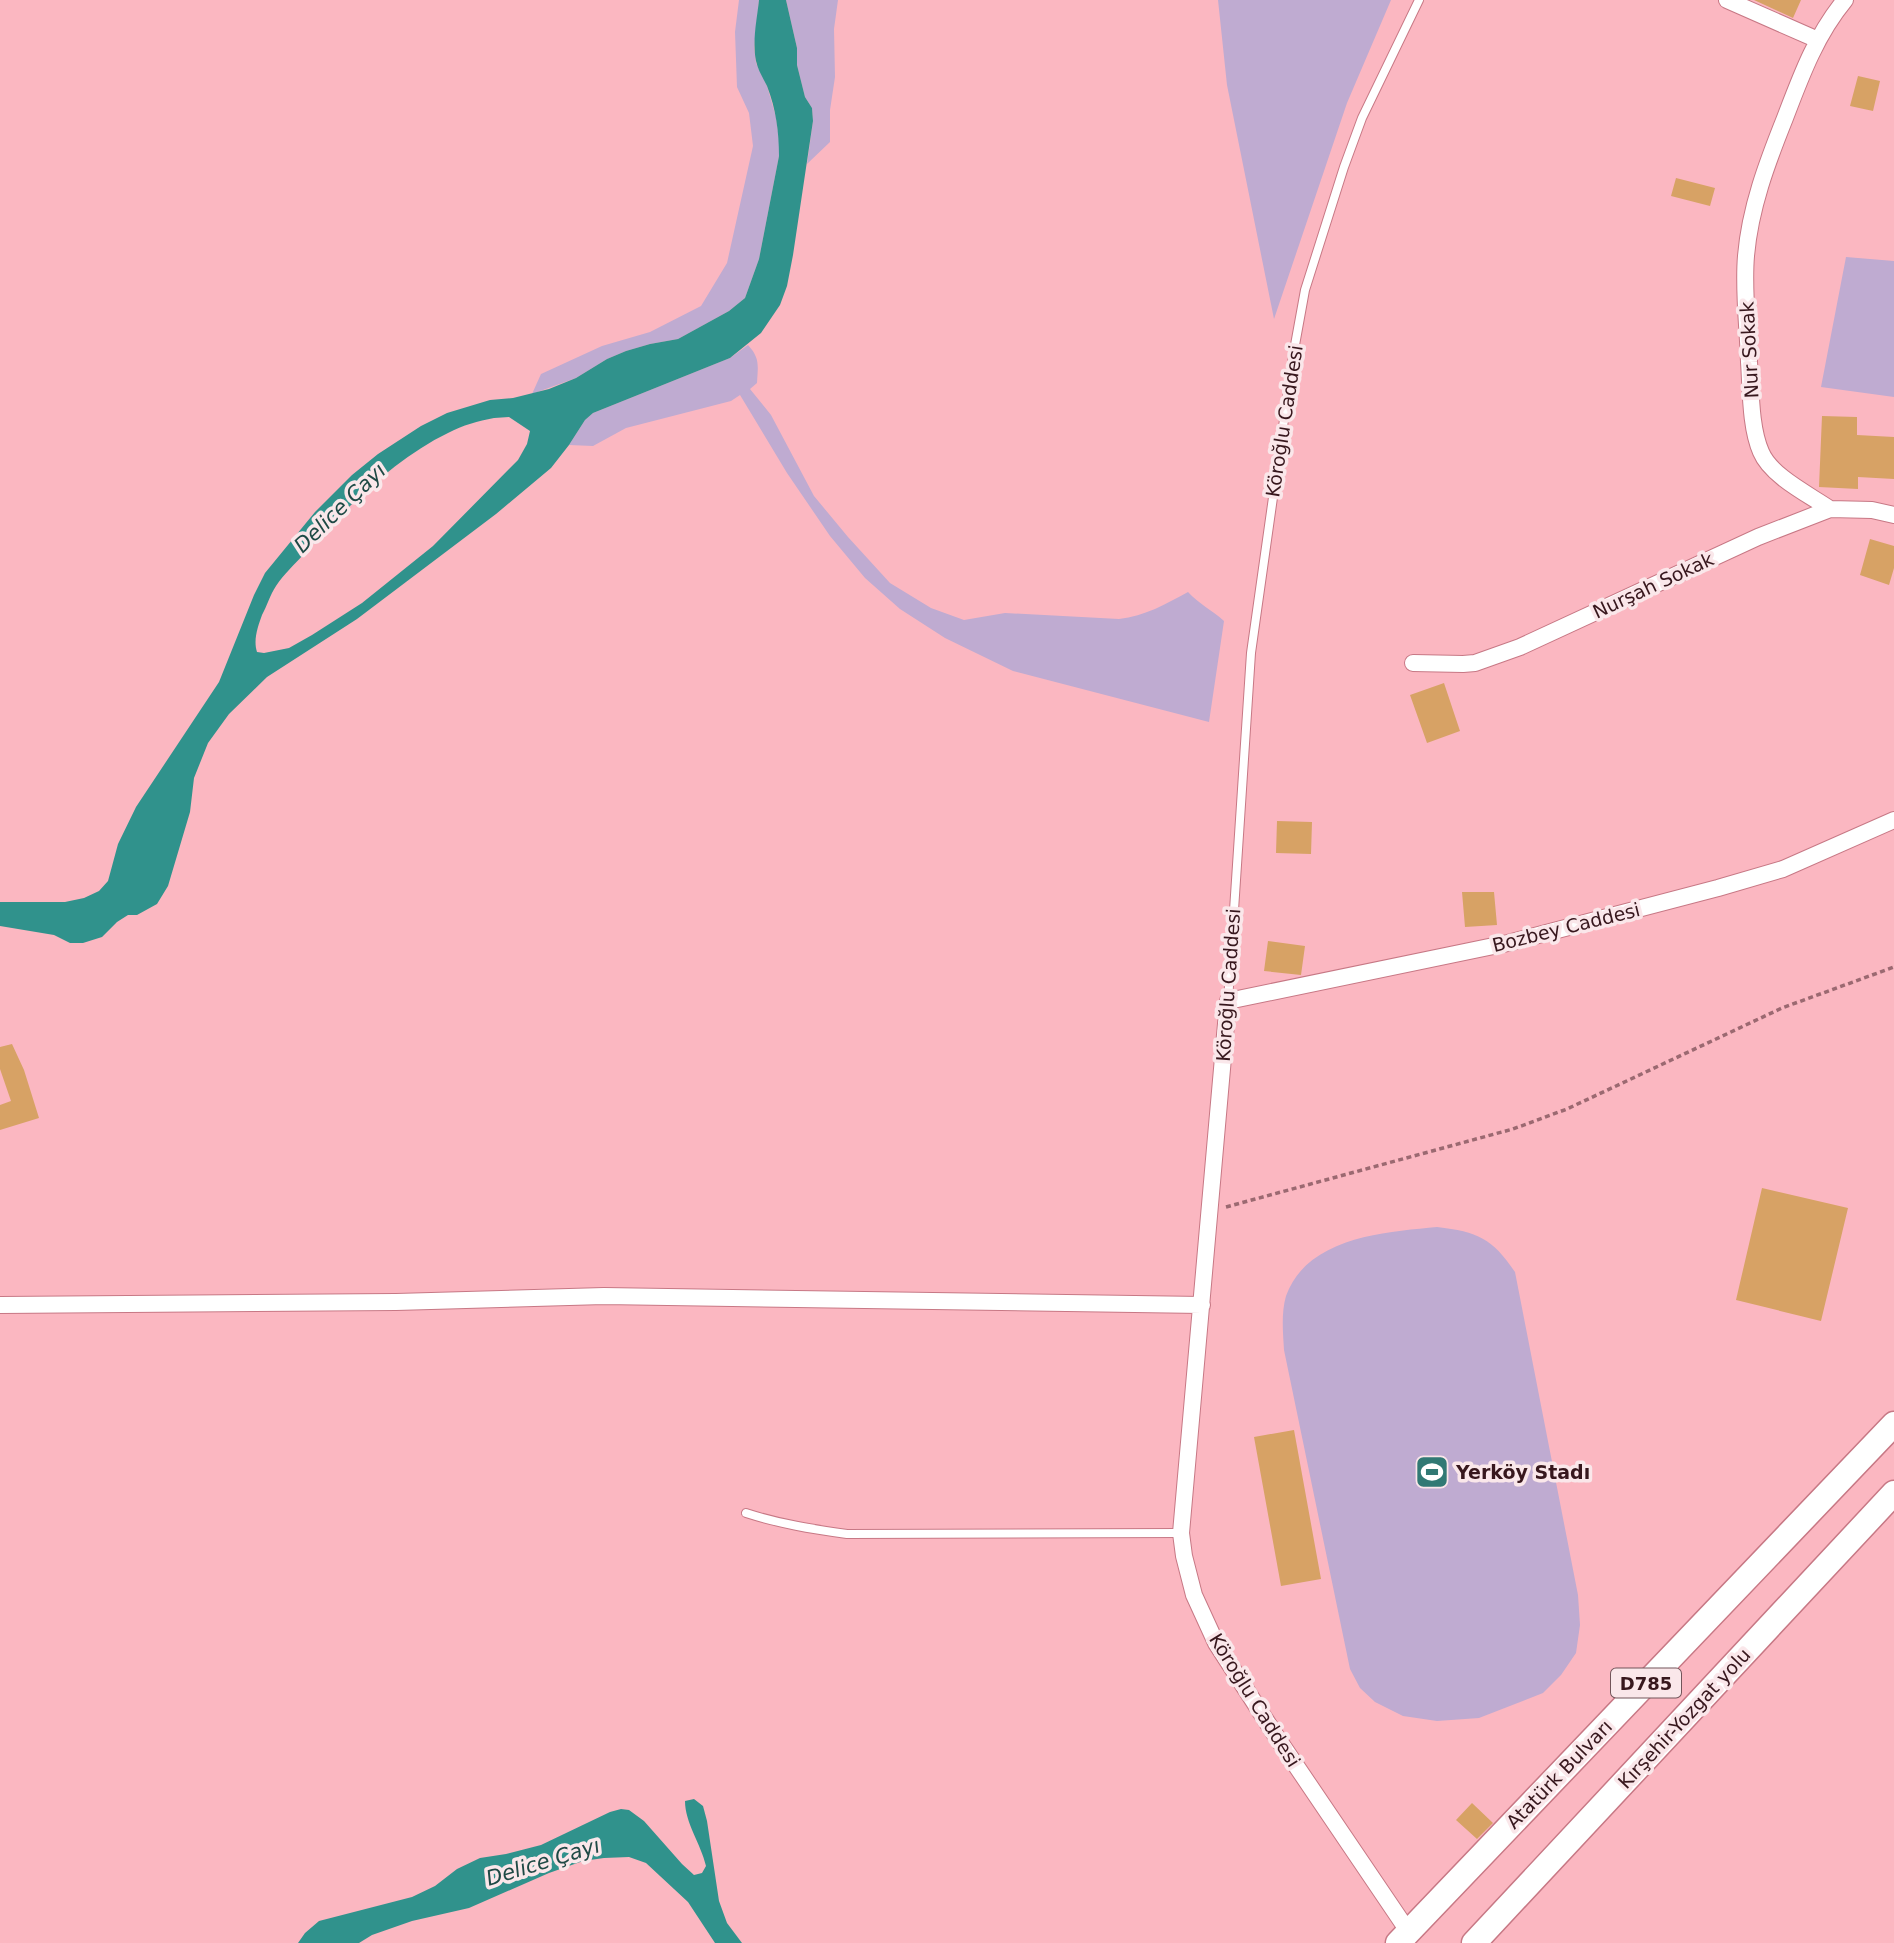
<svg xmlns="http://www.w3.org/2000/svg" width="1894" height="1943" font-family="'DejaVu Sans',sans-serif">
  <rect width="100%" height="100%" fill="#fbb7c1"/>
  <path fill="#bfabd1" d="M739 0H759L754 48 756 63 767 86 776 117 779 139V156L759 259 745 298 729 311 678 339 650 344 626 351 607 359 576 378 532 394 541 374 602 346 650 332 701 306 727 263 753 146 749 113 737 87 735 32Z
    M786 0H838L834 29 835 77 830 110V142L807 164 813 121 812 108 805 97 797 65V48Z
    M1218 0H1391L1347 103 1274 319 1227 85Z
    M1846 257 1894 261V397L1821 387Z
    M748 345C760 358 758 365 757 383L750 389 771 415 814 496 848 537 890 583 931 608 964 620 1005 613 1119 619C1145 616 1166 604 1188 592 1199 604 1212 610 1224 621L1209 722 1013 671 945 638 900 609 865 578 830 536 787 473 740 395 731 401 626 428 593 446 569 445 585 420 593 413 730 358Z
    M1437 1227C1478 1232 1492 1238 1515 1272L1578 1595 1580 1625 1576 1653 1561 1675 1543 1693 1479 1718 1437 1721 1403 1716 1375 1702 1360 1688 1350 1669 1284 1350C1283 1333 1281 1313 1286 1296 1307 1237 1385 1232 1437 1227Z"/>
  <path fill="#30928c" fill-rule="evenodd" d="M759 0H786L797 48V65L805 97 812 108 813 121 793 255 787 286 780 305 761 333 730 358 593 413 585 420 569 445 551 468 496 514 357 619 267 677 229 714 208 743 194 778 190 812 168 886 157 904 137 915H128L117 922 102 937 83 943H70L54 935 0 926V902H65L84 898 99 891 108 881 118 844 136 807 219 682 254 595 265 573 315 512 352 475 378 454 421 426 447 413 490 400 513 398 549 389 576 378 607 359 626 351 650 344 678 339 729 311 745 298 759 259 779 156C779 132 776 109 767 86 763 78 758 70 756 61 752 41 757 19 759 0ZM494 418 509 417 530 431 527 444 518 460 433 546 362 603 312 635 289 648 264 653 257 652C253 640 258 626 262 615 267 606 270 595 276 586 284 574 295 564 304 554 345 509 394 459 448 433 463 425 478 421 494 418Z
    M694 1799 703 1806 707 1821 719 1901 727 1923 742 1943H715L688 1902 646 1863 629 1857 604 1858 583 1861 549 1873 469 1908 412 1921 372 1935 359 1943H298L305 1933 319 1921 412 1897 435 1886 457 1869 480 1858 506 1854 541 1845 610 1812 621 1809 629 1810 644 1821 682 1864 694 1875 702 1873 706 1866C701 1844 685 1823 685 1801Z"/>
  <path fill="#d7a265" d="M1754 0H1801L1793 18Z
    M1858 76 1880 81 1873 111 1850 106Z
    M1676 178 1715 188 1710 206 1671 196Z
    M1822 416 1857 417V435L1894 437V479L1858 477V489L1819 487Z
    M1870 539 1894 546V568L1889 585 1860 575Z
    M1444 683 1460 731 1427 743 1410 695Z
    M1277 821 1312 822 1311 854 1276 853Z
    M1462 892H1494L1497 925 1465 927Z
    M1268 941 1305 946 1301 975 1264 971Z
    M12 1044 24 1070 39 1118 0 1130V1105L11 1101 0 1069V1047Z
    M1762 1188 1848 1208 1821 1321 1736 1300Z
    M1294 1430 1321 1579 1281 1586 1254 1437Z
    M1472 1803 1493 1823 1477 1839 1456 1820Z"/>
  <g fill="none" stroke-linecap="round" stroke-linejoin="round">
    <defs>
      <path id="lane" d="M1228 1001 1251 653 1293 356 1305 290 1344 167 1362 118 1419 0
        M746 1513C780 1524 812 1529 847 1534L1181 1533"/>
      <path id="street" d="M1727 0 1818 40
        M1830 509C1808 494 1771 476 1761 452 1750 427 1751 389 1749 362 1748 327 1743 291 1746 256 1750 208 1767 163 1785 118 1801 76 1816 35 1845 0
        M1413 663 1463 664 1475 663 1520 647 1758 537 1830 509 1872 510 1894 515
        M0 1305 396 1302 604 1296 1202 1305
        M1408 1931 1276 1736 1216 1643 1194 1595 1184 1556 1181 1533 1228 1001 1508 943 1718 888 1783 869 1894 820"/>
      <path id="primary" d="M1398 1943 1894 1424
        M1474 1943 1894 1493"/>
    </defs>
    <use href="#lane" stroke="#c77885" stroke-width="10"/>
    <use href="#street" stroke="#c77885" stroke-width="18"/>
    <use href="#primary" stroke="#c77885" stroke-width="27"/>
    <path stroke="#9b6971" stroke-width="3.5" stroke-dasharray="5 3.5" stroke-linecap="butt" d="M1226 1207 1513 1129 1567 1109 1782 1008 1894 967"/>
    <use href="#lane" stroke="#fff" stroke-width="8"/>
    <use href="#street" stroke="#fff" stroke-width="16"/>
    <use href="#primary" stroke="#fff" stroke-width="24"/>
  </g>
  <defs>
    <symbol id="stadium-square" viewBox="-11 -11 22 22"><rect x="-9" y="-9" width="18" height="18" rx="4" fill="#317974" stroke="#fae7ea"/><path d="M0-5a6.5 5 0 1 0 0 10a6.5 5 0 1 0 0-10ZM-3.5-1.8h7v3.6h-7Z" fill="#fff"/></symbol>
  </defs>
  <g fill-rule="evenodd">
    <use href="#stadium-square" x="1413" y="1453" width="38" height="38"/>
  </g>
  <g text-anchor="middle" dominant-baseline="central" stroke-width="7" stroke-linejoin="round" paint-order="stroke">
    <rect fill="#fae7ea" stroke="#72555a" stroke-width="2" x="1611" y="1668.5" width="70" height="29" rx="5"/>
    <g font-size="18" font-weight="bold" fill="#37171d">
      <text x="1646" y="1683">D785</text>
    </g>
    <g font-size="19" fill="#37171d" stroke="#fae7ea">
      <text transform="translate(1749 350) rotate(-93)">Nur Sokak</text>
      <text transform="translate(1284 421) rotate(-81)">Köroğlu Caddesi</text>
      <text transform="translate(1653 585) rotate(-25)">Nurşah Sokak</text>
      <text transform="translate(1566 927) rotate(-14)">Bozbey Caddesi</text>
      <text transform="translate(1228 985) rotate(-86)">Köroğlu Caddesi</text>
      <text transform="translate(1255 1700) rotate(58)">Köroğlu Caddesi</text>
      <text transform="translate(1684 1718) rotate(-47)">Kırşehir-Yozgat yolu</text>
      <text transform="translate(1559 1774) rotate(-46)">Atatürk Bulvarı</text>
    </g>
    <g font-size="19" font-weight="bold" fill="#37171d" stroke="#fae7ea" text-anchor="start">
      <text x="1456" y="1472">Yerköy Stadı</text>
    </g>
    <g font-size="21" font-style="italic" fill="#1e4945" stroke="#fae7ea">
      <text transform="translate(340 508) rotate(-44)">Delice Çayı</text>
      <text transform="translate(543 1862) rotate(-17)">Delice Çayı</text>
    </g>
  </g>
</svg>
